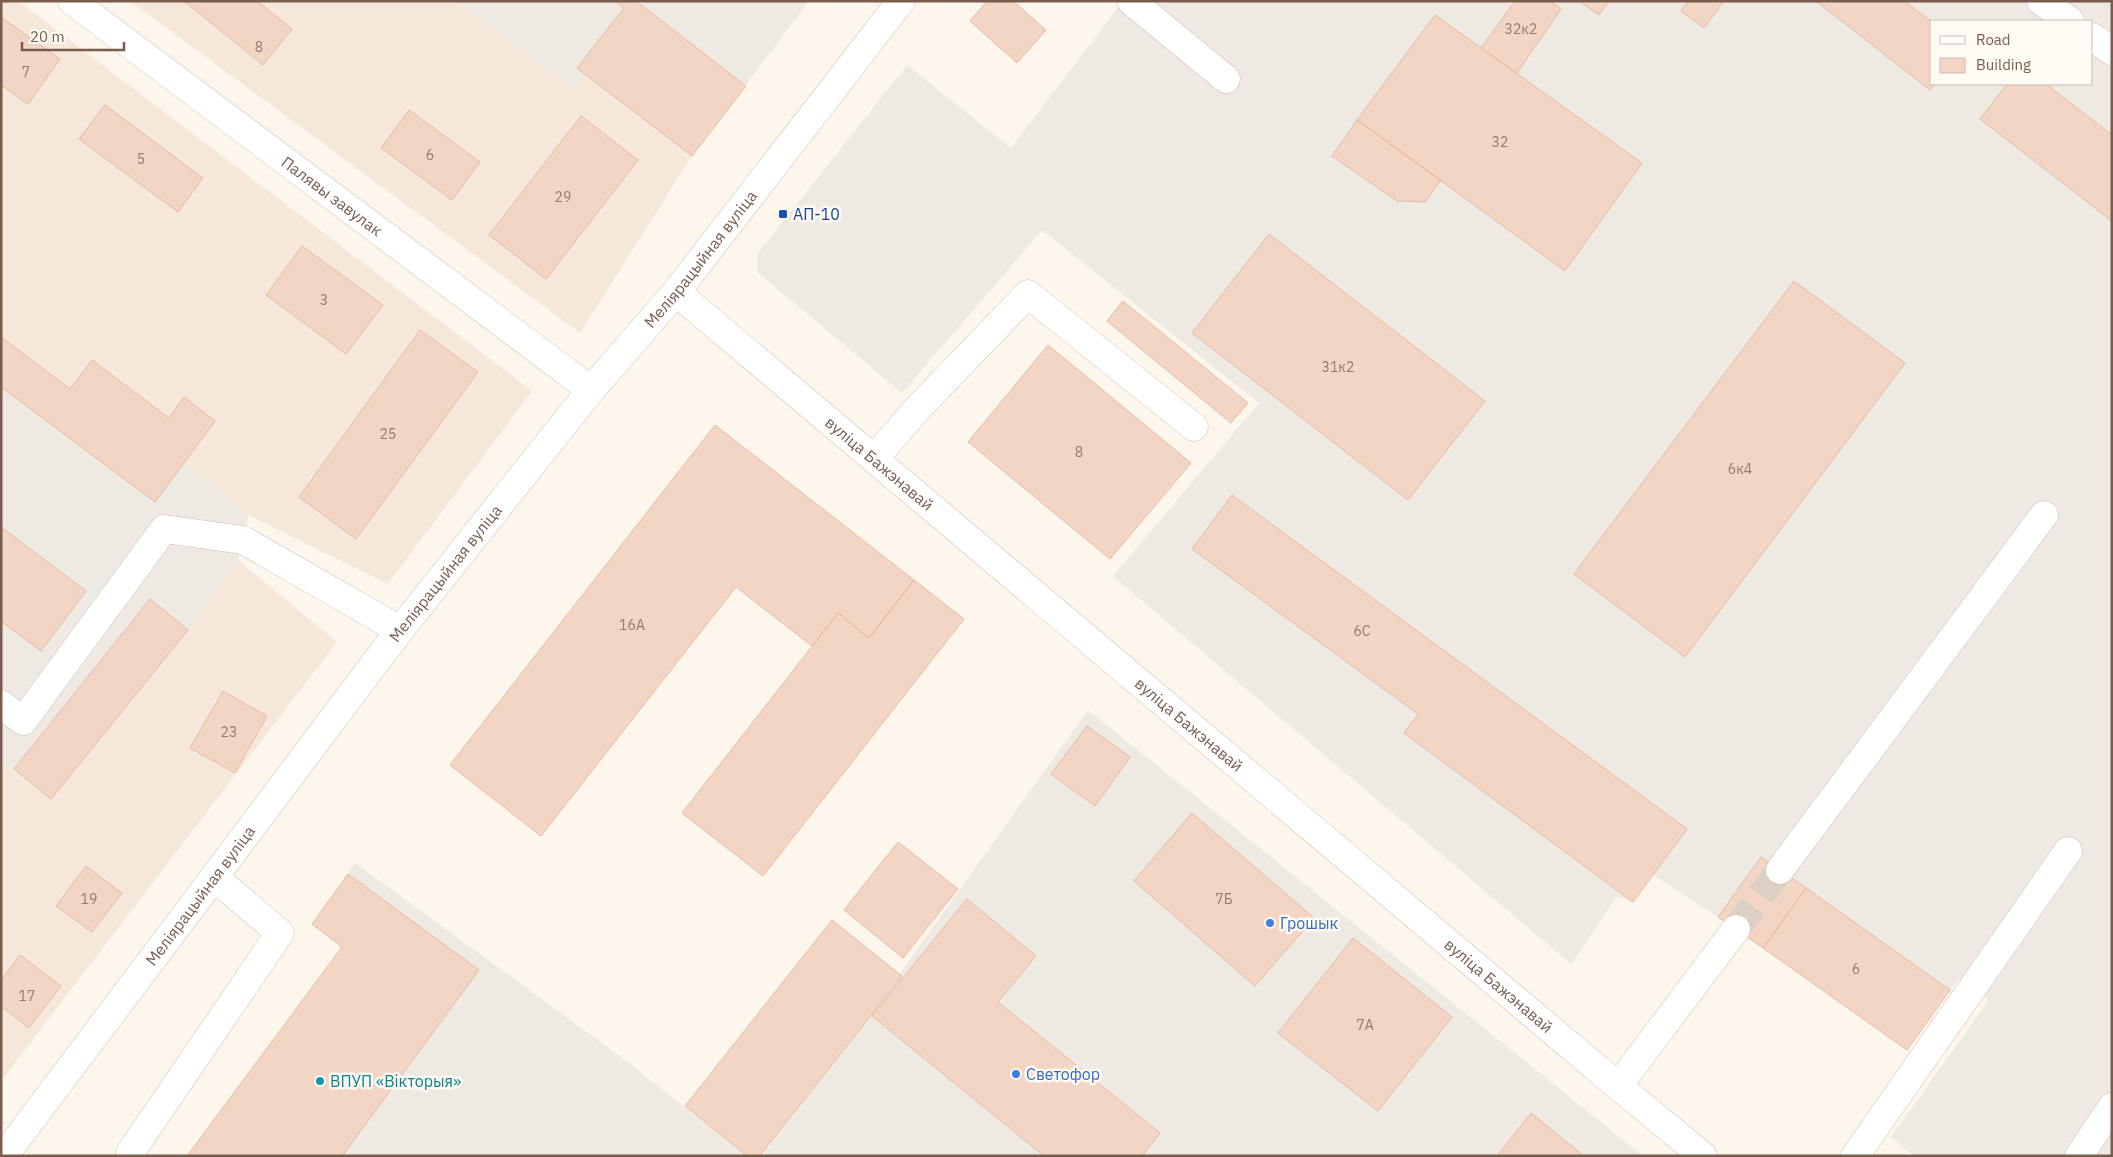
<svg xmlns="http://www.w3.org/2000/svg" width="2113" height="1157" font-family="'IBM Plex Sans',sans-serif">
  <rect width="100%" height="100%" fill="#fdf6ec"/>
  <path fill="#f5e8da" d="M1 1H18L532 391 388 584 248 515 183 464 184 397 169 418 70 389 1 337Z
    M130 1H456L572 89 586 75 692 156 580 333Z
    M238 560 337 642 1 1081V761L51 799 188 630Z"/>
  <path fill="#efe9e4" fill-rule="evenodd" d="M456 1H809L692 156 586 75 572 89Z
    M1123 1H2112V1156H1914L1891 1137 1989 1000 1959 979 1907 1050 1736 929 1653 875 1633 902 1617 896 1571 964 1113 576 1259 403 1042 230 902 393 757 272 758 253 907 65 1011 148ZM1932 21H2092V84H1932Z
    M1 337 70 388 92 360 168 418 184 397 215 421 184 464 248 515 238 560 188 630 51 799 1 761Z
    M1088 710 1643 1156H762L863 1025Z
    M354 862 629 1063 746 1156H187L342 947 312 924 348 875Z"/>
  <path fill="#f3d5c3" stroke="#e6bba3" d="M184 1H257L292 29 263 65Z
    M615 1H636L746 86 692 156 577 68 624 8Z
    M987 1H1013L1046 30 1017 63 970 21Z
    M1515 1H1550L1561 9 1517 73 1481 48Z
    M1579 1H1609L1599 15Z
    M1688 1H1724L1704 28 1681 11Z
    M1816 1H1904L1932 22V84H1935L1930 90Z
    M1435 15 1642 163 1565 271 1357 120Z
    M1 17 60 59 28 104 1 85Z
    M2007 84H2046L2112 135V221L1980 119Z
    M105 105 203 178 178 212 79 139Z
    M409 110 480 162 452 200 381 148Z
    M581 116 638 160 546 279 489 235Z
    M1357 120 1441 180 1425 202 1397 201 1332 156Z
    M1269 234 1485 401 1408 500 1192 333Z
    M302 246 383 305 346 354 266 295Z
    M1794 281 1905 363 1685 657 1574 574Z
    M1123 301 1248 403 1231 423 1107 321Z
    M420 330 478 372 356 539 299 497Z
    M1 337 70 389 92 360 169 418 184 397 215 421 155 502 1 387Z
    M1048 345 1191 463 1110 559 968 442Z
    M715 425 914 580 869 638 838 613 812 646 736 587 541 836 450 765Z
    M1232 495 1687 829 1633 902 1404 733 1418 714 1192 549Z
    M1 527 86 591 41 651 1 621Z
    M914 580 964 619 763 876 682 813 838 613 869 638Z
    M150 599 188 630 51 799 14 769Z
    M223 691 267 716 235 773 190 748Z
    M1087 726 1130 757 1095 806 1051 774Z
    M1192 813 1314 918 1255 986 1134 881Z
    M898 842 958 889 903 958 844 910Z
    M1761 857 1806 888 1763 948 1718 917Z
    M86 866 122 893 92 932 56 906Z
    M348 874 479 970 342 1156H187L342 947 312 924Z
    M1806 888 1950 990 1907 1050 1763 948Z
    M967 899 1036 956 998 1002 1160 1133 1142 1156H1044L872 1016Z
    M832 920 902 976 760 1156H747L685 1106Z
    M1353 938 1452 1017 1378 1111 1278 1033Z
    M20 955 61 986 29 1028 1 1006V980Z
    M1531 1113 1584 1156H1497Z"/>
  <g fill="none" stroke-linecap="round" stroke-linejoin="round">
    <path stroke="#dcd0c4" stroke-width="28" stroke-dasharray="28 14" stroke-linecap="butt" d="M1736 929 1780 870"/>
    <defs>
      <g id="minor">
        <path id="s1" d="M72 1 591 390"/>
        <path d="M1131 1 1226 79"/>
        <path d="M2041 1 2070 21"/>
        <path d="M2092 37 2112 51"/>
        <path id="s2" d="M676 292 1618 1086 1703 1156"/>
        <path d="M875 458 918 408 1028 294 1194 427"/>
        <path d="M1 704 23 721 164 529 243 540 400 630"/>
        <path d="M1780 870 2044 515"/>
        <path d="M1618 1086 1736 929"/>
        <path d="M130 1153 280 933 214 877"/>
        <path id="s3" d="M4 1156 400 630 591 390 676 292 901 1"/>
        <path d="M1855 1156 2068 851"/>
        <path d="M2079 1156 2112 1107"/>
      </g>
    </defs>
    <use href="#minor" stroke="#d1beb0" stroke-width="29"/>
    <use href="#minor" stroke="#fff" stroke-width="28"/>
  </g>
  <rect fill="#1a4fb4" stroke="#fffaf3" stroke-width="2" x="778" y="209" width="10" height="10" rx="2.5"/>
  <g fill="#3f7fe0" stroke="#fffaf3" stroke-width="2">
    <circle cx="1270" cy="923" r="5"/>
    <circle cx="1016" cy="1074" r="5"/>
  </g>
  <circle fill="#0f9aa8" stroke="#fffaf3" stroke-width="2" cx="320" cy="1081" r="5"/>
  <g text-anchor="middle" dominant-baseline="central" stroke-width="5" stroke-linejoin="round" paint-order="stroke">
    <g font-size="14" fill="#987a6a">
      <text x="1521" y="29">32к2</text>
      <text x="259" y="47">8</text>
      <text x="26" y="72">7</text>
      <text x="1500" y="142">32</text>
      <text x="430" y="155">6</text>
      <text x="141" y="159">5</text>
      <text x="563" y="197">29</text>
      <text x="324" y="300">3</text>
      <text x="1338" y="367">31к2</text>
      <text x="388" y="434">25</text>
      <text x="1079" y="452">8</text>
      <text x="1740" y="469">6к4</text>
      <text x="632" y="625">16А</text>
      <text x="1362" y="631">6С</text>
      <text x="229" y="732">23</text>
      <text x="89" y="899">19</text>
      <text x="1224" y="899">7Б</text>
      <text x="1856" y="969">6</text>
      <text x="27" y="996">17</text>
      <text x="1365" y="1025">7А</text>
    </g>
    <g font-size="16" fill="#7a5c4d" stroke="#fffaf3">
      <text stroke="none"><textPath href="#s1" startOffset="325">Палявы завулак</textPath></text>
      <text stroke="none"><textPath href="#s3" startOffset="1136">Меліярацыйная вуліца</textPath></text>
      <text stroke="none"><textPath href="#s2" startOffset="266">вуліца Бажэнавай</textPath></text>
      <text stroke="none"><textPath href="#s3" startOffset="731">Меліярацыйная вуліца</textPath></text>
      <text stroke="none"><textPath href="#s2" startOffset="671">вуліца Бажэнавай</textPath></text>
      <text stroke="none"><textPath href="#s3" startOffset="326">Меліярацыйная вуліца</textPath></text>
      <text stroke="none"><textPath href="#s2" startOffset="1076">вуліца Бажэнавай</textPath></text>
    </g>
    <g font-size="16" fill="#164399" stroke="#fffaf3" text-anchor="start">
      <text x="793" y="214">АП-10</text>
    </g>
    <g font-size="16" fill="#366cbe" stroke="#fffaf3" text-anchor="start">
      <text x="1280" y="923">Грошык</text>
      <text x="1026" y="1074">Светофор</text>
    </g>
    <g font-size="16" fill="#0d838f" stroke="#fffaf3" text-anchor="start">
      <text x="330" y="1081">ВПУП «Вікторыя»</text>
    </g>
  </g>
  <rect width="2113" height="1157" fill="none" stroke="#7a5c4d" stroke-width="5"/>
  <rect x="1930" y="20" width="162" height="65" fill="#fffaf3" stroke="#cabbb1"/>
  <rect x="1940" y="36" width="25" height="8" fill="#ffffff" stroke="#cabbb1"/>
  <text x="1976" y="45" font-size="15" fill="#7a5c4d">Road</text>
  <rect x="1940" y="58" width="25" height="15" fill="#f3d5c3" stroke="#cabbb1"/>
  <text x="1976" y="70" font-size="15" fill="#7a5c4d">Building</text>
  <path d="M22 42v8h102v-8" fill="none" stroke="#7a5c4d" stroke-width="2.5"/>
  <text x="30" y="42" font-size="15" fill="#7a5c4d" stroke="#fffaf3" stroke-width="4" paint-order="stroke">20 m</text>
</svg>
